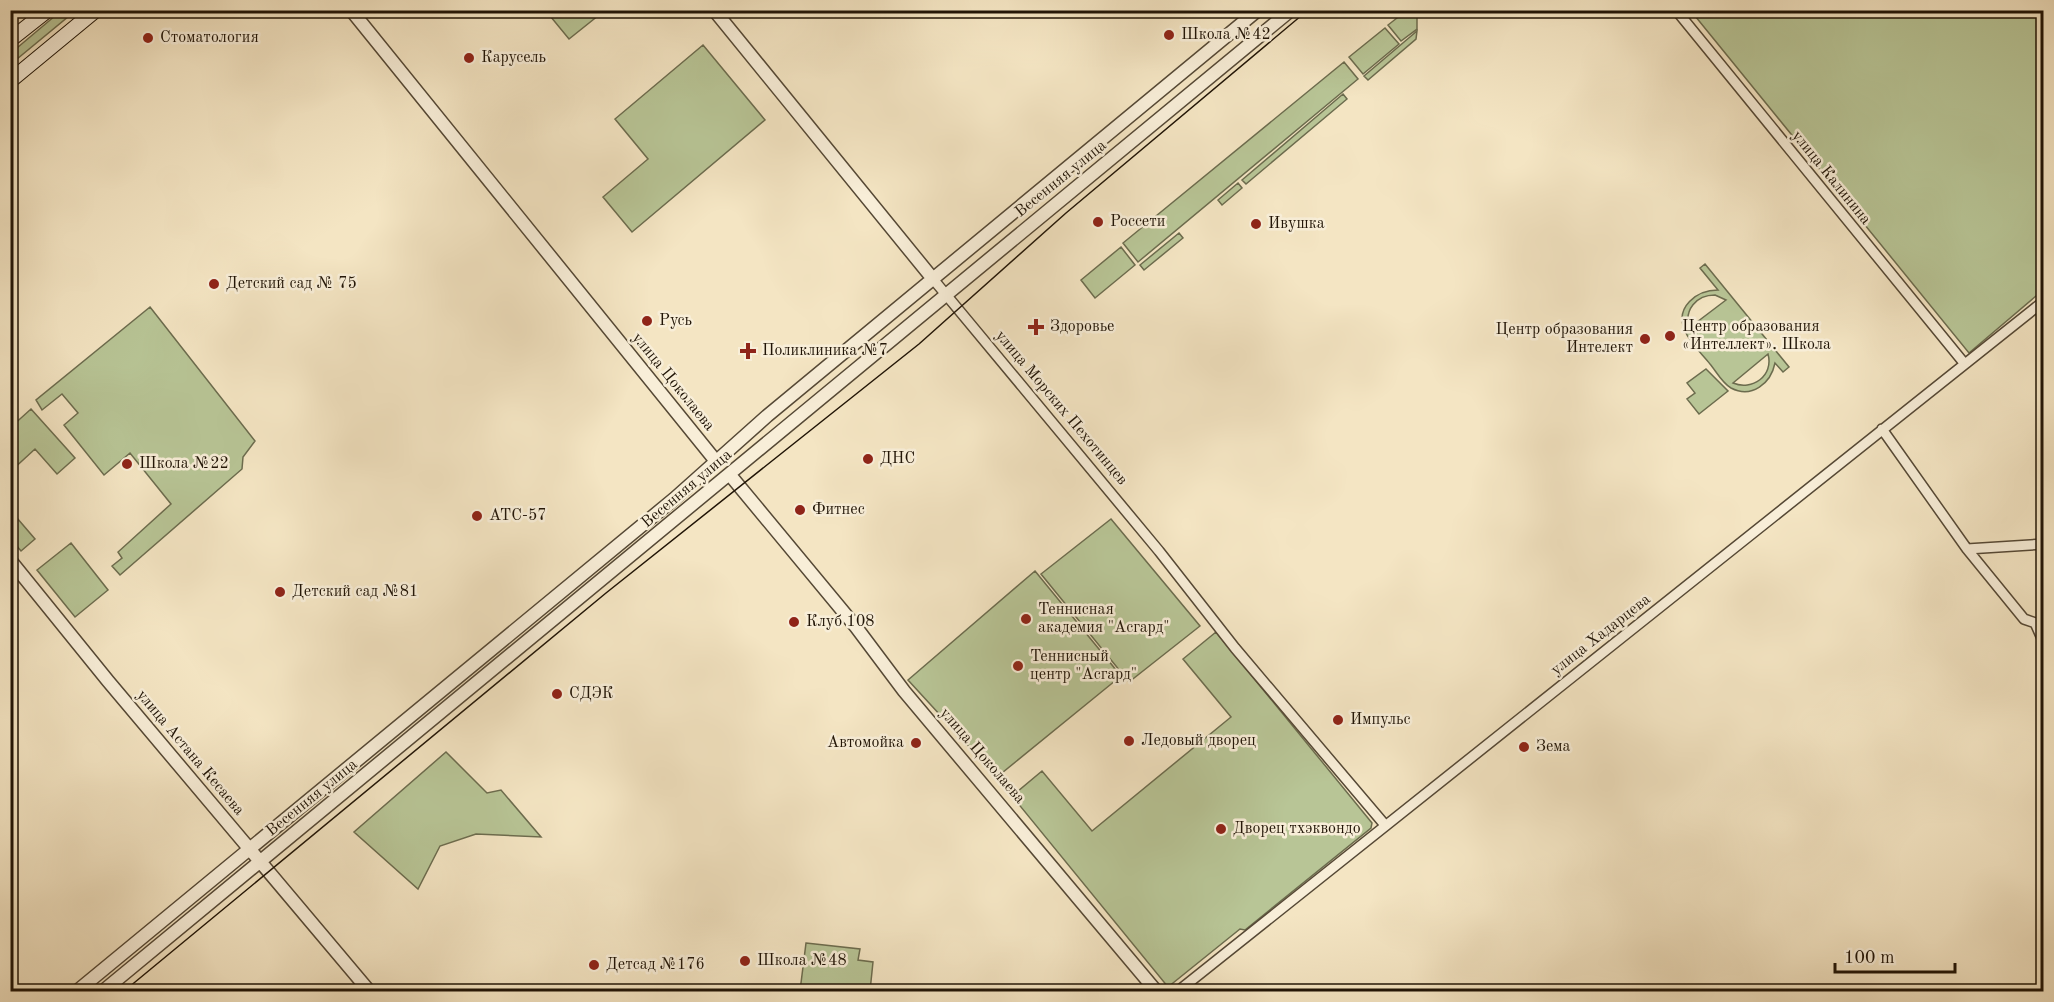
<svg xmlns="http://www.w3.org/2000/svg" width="2054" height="1002" font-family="'Old Standard TT',serif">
  <rect width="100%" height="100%" fill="#f4e5c3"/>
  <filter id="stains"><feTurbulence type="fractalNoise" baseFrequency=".00333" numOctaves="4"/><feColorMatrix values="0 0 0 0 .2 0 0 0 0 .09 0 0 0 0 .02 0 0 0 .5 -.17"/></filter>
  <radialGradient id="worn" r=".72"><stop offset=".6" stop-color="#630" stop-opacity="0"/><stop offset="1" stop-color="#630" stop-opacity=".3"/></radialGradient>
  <path fill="#b8c596" stroke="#6c6c4e" stroke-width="1.5" fill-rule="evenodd" d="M62 10 75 11 11 64V53Z
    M546 11H604L569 39Z
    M1406 11H1417V29L1401 41 1388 25Z
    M1691 11H2043V290L1969 353Z
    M1385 28 1399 44 1363 74 1349 57Z
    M1417 31 1416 39 1368 80 1364 76Z
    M703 45 765 120 632 232 603 197 648 159 615 119Z
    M1344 62 1358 79 1138 262 1123 243Z
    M1343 94 1347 99 1246 184 1242 180Z
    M1238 183 1242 188 1222 205 1218 200Z
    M1179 233 1183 238 1144 270 1140 265Z
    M1121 247 1135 265 1095 298 1081 280Z
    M1705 264 1789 367 1783 372 1775 363C1771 383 1752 399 1731 388 1722 383 1716 371 1710 364 1702 354 1690 343 1685 331 1674 307 1697 290 1718 290L1700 268ZM1715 295 1726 300 1689 328C1684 310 1696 295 1715 295ZM1768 354C1774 376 1752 391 1733 383Z
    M150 307 255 441 243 457 242 469 120 575 112 566 122 558 118 552 171 504 130 453 104 475 64 425 78 413 62 394 42 410 36 400Z
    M1706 369 1728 391 1699 414 1687 399 1695 393 1687 383Z
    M31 409 75 458 57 474 35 449 11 471V427Z
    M11 511 35 539 21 551 11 539Z
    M1111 519 1200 626 1129 682 1041 574Z
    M71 543 108 590 75 617 37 570Z
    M1035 571 1121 676 997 777 908 680Z
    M1216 632 1372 823 1371 828 1245 930 1240 929 1168 987 1012 796 1042 771 1092 831 1231 717 1183 659Z
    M446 752 487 793 501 790 541 837 476 834 440 846 418 889 354 832Z
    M806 943 860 949 858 960 873 962 870 991H800Z"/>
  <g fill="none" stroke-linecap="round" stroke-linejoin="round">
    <defs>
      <path id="minor" d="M1676 10 1964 363
        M933 279 1159 551 1235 648 1385 825
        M1882 429 1967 549 2024 619 2044 626
        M1967 549 2044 544
        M2036 625 2044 643
        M1177 992 2044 301"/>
      <path id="tertiary" d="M351 10 715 460
        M714 10 933 279
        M730 475 856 627 904 691 1157 992
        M10 560 108 681 370 992
        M76 992 674 499 767 416 1258 10
        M102 992 1291 10"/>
      <path id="secondary" d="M10 40 48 10
        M10 81 96 10"/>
    </defs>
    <use href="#minor" stroke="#554835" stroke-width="12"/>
    <use href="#tertiary" stroke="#554835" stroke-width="15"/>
    <use href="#secondary" stroke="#201406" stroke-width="16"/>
    <use href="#minor" stroke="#f8eed8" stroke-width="9"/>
    <use href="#tertiary" stroke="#f8eed8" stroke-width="12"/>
    <use href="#secondary" stroke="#f8eed8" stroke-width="14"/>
    <path stroke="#201406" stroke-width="1.5" d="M123 992 606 593 919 344 1066 213 1308 10"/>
  </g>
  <g fill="#8f2418" stroke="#f8eed8" stroke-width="2">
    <circle cx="1169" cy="35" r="6"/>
    <circle cx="148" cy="38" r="6"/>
    <circle cx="469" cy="58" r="6"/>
    <circle cx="1098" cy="222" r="6"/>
    <circle cx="1256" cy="224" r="6"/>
    <circle cx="214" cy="284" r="6"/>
    <circle cx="647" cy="321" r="6"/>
    <path d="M1033 318h6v6h6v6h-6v6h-6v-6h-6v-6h6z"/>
    <circle cx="1670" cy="336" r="6"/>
    <circle cx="1645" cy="339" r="6"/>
    <path d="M745 342h6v6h6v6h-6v6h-6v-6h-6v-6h6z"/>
    <circle cx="868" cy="459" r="6"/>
    <circle cx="127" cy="464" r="6"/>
    <circle cx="800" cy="510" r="6"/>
    <circle cx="477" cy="516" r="6"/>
    <circle cx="280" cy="592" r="6"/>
    <circle cx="1026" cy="619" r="6"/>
    <circle cx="794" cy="622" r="6"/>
    <circle cx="1018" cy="666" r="6"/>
    <circle cx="557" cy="694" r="6"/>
    <circle cx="1338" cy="720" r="6"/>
    <circle cx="1129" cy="741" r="6"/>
    <circle cx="916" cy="743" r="6"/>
    <circle cx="1524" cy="747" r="6"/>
    <circle cx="1221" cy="829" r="6"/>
    <circle cx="745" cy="961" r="6"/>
    <circle cx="594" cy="965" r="6"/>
  </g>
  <g text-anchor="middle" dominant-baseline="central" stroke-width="5" stroke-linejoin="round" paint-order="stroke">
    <g font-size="16" fill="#201406" stroke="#f8eed8" text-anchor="start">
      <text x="1181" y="35">Школа №42</text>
      <text x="160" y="38">Стоматология</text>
      <text x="481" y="58">Карусель</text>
      <text x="1110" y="222">Россети</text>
      <text x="1268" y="224">Ивушка</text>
      <text x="226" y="284">Детский сад № 75</text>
      <text x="659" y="321">Русь</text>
      <text x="1050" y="327">Здоровье</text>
      <text x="1682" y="327">Центр образования<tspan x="1682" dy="18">«Интеллект». Школа</tspan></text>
      <text x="1633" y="330" text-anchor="end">Центр образования<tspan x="1633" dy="18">Интелект</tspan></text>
      <text x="762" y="351">Поликлиника №7</text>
      <text x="880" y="459">ДНС</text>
      <text x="139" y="464">Школа №22</text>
      <text x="812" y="510">Фитнес</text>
      <text x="489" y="516">АТС-57</text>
      <text x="292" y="592">Детский сад №81</text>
      <text x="1038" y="610">Теннисная<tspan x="1038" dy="18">академия "Асгард"</tspan></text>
      <text x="806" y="622">Клуб 108</text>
      <text x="1030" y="657">Теннисный<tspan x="1030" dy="18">центр "Асгард"</tspan></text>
      <text x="569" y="694">СДЭК</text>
      <text x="1350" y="720">Импульс</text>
      <text x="1141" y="741">Ледовый дворец</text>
      <text x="904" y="743" text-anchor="end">Автомойка</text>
      <text x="1536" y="747">Зема</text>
      <text x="1233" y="829">Дворец тхэквондо</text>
      <text x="757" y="961">Школа №48</text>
      <text x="606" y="965">Детсад №176</text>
    </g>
    <g font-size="16" fill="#201406" stroke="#f8eed8">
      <text transform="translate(1831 178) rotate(51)">улица Калинина</text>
      <text transform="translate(1061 179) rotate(-39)">Весенняя улица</text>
      <text transform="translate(673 382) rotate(51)">улица Цоколаева</text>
      <text transform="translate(1061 408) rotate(50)">улица Морских Пехотинцев</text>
      <text transform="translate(687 489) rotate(-40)">Весенняя улица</text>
      <text transform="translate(1601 635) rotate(-38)">улица Хадарцева</text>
      <text transform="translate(190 753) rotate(50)">улица Астана Кесаева</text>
      <text transform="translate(982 756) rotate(49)">улица Цоколаева</text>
      <text transform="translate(312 798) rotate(-39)">Весенняя улица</text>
    </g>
  </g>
  <rect width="2054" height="1002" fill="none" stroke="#f4e5c3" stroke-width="36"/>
  <rect x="12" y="12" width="2030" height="978" fill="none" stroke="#201406" stroke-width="3"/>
  <rect x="18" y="18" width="2018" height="966" fill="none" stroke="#201406" stroke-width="1.5"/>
  <path d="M1835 963v9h120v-9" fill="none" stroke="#201406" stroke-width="3"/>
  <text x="1844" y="963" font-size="18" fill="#201406" stroke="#f8eed8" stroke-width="4.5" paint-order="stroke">100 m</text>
  <rect width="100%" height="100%" filter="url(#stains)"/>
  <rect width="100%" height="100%" fill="url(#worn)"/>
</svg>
